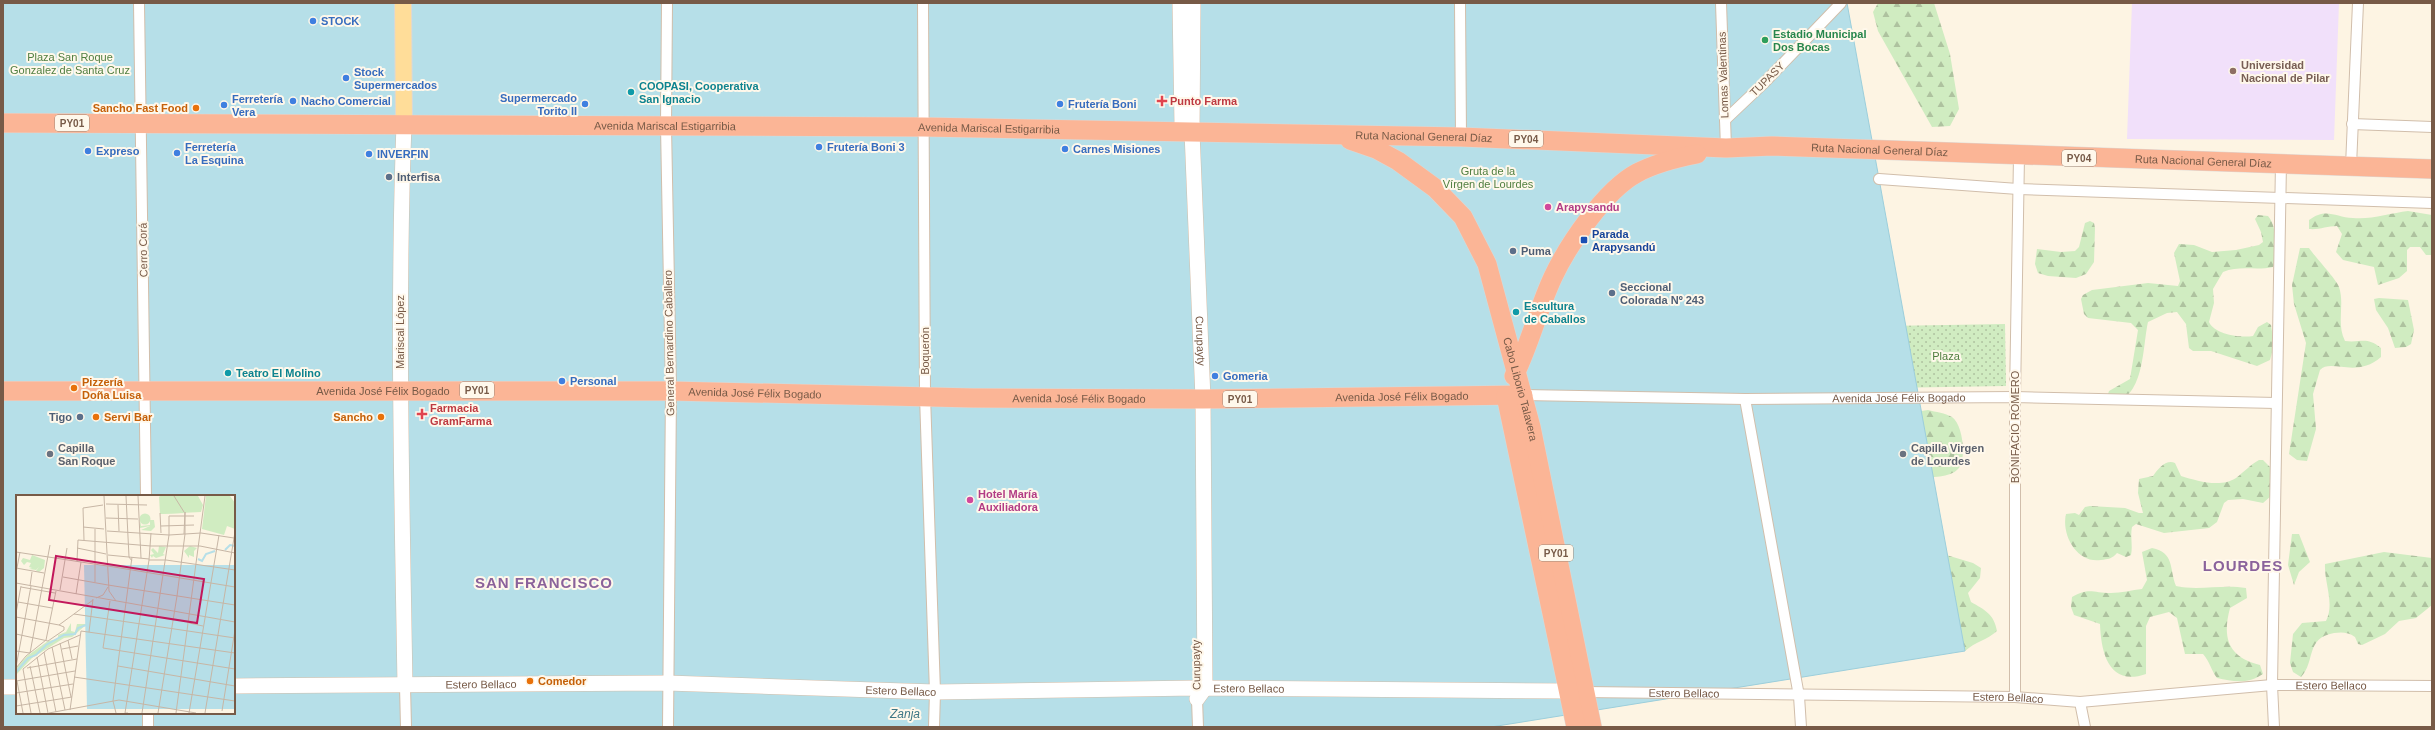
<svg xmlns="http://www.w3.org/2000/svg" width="2435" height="730" font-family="Arial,sans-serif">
  <defs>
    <pattern id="forest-firs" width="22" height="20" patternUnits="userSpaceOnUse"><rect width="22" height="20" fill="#d0ecc1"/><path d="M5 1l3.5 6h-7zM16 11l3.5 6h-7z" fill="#aec29f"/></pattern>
    <pattern id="park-dots" width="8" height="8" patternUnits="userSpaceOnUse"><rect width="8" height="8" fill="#d0ecc1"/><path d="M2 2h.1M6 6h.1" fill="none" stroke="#aec29f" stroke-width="1.8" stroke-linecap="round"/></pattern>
  </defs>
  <rect width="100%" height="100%" fill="#fdf4e3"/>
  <path fill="#f1e0fa" d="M2132 3H2339L2334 140 2127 139Z"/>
  <path fill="url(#forest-firs)" d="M1878 3H1934L1950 54 1959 109 1950 126 1932 127 1878 31 1873 12Z
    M2408 211 2432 215V255H2426L2420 247H2410L2407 250V271L2399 278 2378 285 2374 267 2343 260 2336 252 2342 234 2337 226C2327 226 2319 230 2309 229V220C2326 207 2335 217 2353 218 2370 220 2391 213 2408 211Z
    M2258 215 2268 216C2277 225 2278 256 2273 267 2256 271 2240 265 2223 272L2213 289 2214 303 2209 322C2215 335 2241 338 2253 336L2258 327 2267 322 2271 325 2274 345 2270 360 2257 366 2211 351H2193L2189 348 2186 324 2177 312 2167 313 2148 322C2142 349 2145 400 2109 404L2106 400 2109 391 2130 379 2138 330 2131 323 2088 318 2084 314 2081 299 2083 295 2092 290 2148 283 2178 286 2180 281 2174 253 2179 244 2194 245 2212 252 2236 250 2259 245 2263 242 2261 232 2255 219Z
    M2090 221 2094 223 2095 228 2094 262 2086 274 2076 278 2048 276 2038 273 2035 264 2037 249 2061 252 2075 251 2079 247 2085 223Z
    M2300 248H2309C2315 257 2337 280 2339 287 2345 305 2336 323 2345 341 2362 343 2366 336 2381 348V357C2356 379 2331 358 2320 370L2313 394 2316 429 2307 461 2297 460 2289 454 2306 343 2294 304 2292 285Z
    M2379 298 2408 300 2414 330 2411 344 2406 347 2395 348 2388 328 2376 310 2374 299Z
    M1928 410C1936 412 1945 413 1952 417 1963 424 1967 460 1958 469 1950 478 1931 477 1919 478 1937 445 1928 442 1908 413Z
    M2259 460H2263L2270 467 2271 496 2263 503 2243 499 2228 500 2224 503 2217 522 2209 528 2164 533 2136 524 2132 527C2130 536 2133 546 2131 555L2126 557 2117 553C2112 559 2108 559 2101 560 2077 564 2061 535 2066 514L2075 513 2079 515 2085 507 2090 506 2125 508 2139 513H2143L2138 493 2139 479 2153 476C2158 469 2166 459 2175 463L2181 476C2197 481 2221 488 2236 478 2244 472 2250 465 2259 460Z
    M2292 534H2299L2310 562 2299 572 2294 585 2288 565Z
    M2152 548C2175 553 2169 568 2176 586 2199 591 2223 584 2246 588L2247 598 2230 608C2222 638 2228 657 2260 665L2263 674C2248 684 2234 682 2217 678 2211 670 2210 662 2203 654H2185L2177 618 2169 612 2150 617 2146 626V674C2109 687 2101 653 2100 624L2074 615 2071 607 2072 597C2089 587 2093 593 2111 593 2121 593 2132 590 2142 589L2147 580 2142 552Z
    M2384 552 2432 558V605L2416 618 2399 621 2385 634 2362 645 2358 644 2355 637C2348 632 2342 632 2334 633 2305 638 2316 661 2301 677L2293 672 2290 663 2293 634 2302 623 2326 621C2335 603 2324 583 2325 564Z
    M1943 554 1973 563 1981 568 1980 578 1968 593 1971 602C1985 610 1994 614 1997 631 1987 640 1975 642 1965 651L1948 641Z"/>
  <path fill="url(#park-dots)" d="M2005 324 2006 386 1887 388 1886 326Z"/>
  <path fill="#b6dfe8" stroke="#9ccedb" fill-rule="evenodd" d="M3 3H1847L1965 651 1491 727H3ZM17 496H234V713H17Z"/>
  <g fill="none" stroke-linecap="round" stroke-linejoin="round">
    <defs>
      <g id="street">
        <path d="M139 3 146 496"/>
        <path d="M667 3 666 126 671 391 668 727"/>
        <path d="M923 3 925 396 935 692 934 727"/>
        <path d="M1460 3 1461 137"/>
        <path d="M1721 3 1726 148"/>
        <path d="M1725 120 1763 84 1841 3"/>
        <path d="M2352 124 2432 127"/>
        <path d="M2351 166 2358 3"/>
        <path d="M1879 179 2018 189 2432 203"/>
        <path id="s1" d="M1523 395 1745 399 2015 397 2276 403"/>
        <path d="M1745 399 1799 696 1801 727"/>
        <path d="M405 686 406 727"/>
        <path id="s2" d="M1584 692 2015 697 2080 702 2272 685 2432 686"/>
        <path d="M2015 697V397L2019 156"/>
        <path d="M1197 699 1198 727"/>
        <path d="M2080 702 2085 727"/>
        <path d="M148 713V727"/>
        <path d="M2274 727 2272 685 2281 163"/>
      </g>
      <g id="secondary">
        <path d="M1180 3 1182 125"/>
        <path id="s3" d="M1193 3 1192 132 1203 399 1205 688 1197 699"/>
        <path d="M404 124C397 311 402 498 405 686"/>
        <path id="s4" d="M234 686 667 683 935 692 1196 688 1568 691"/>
        <path d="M3 687H17"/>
      </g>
      <path id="primary" d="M403 3 404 124"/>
      <g id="highway">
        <path id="s5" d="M3 123 923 127 1461 137 1726 148 1772 146 2432 169"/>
        <path id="s6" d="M1350 140 1376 149 1398 161 1435 188 1463 217 1487 264 1531 427 1592 727"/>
        <path d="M1514 376C1530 344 1538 309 1553 277 1568 245 1605 190 1637 173 1656 163 1676 158 1697 154"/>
        <path id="s7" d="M3 391H671L973 398 1203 399 1523 395"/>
        <path d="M1506 396 1576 727"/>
      </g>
    </defs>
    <use href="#street" stroke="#d1beab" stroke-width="12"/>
    <use href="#secondary" stroke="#d5bea9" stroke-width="16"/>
    <use href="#primary" stroke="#ded7d3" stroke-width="18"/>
    <use href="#highway" stroke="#ded7d3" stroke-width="20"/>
    <use href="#street" stroke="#fff" stroke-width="10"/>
    <use href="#secondary" stroke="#fff" stroke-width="15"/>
    <use href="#primary" stroke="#fd9" stroke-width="16"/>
    <use href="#highway" stroke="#fbb596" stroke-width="19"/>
  </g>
  <g fill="#3f7fe0" stroke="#fff8eb" stroke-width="1.5">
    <circle cx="313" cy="21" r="4"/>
    <circle cx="346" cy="78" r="4"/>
    <circle cx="293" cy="101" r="4"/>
    <circle cx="585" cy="104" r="4"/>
    <circle cx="1060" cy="104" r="4"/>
    <circle cx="224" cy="105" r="4"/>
    <circle cx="819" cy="147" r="4"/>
    <circle cx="1065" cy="149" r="4"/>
    <circle cx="88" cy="151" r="4"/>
    <circle cx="177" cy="153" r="4"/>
    <circle cx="369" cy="154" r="4"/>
    <circle cx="1215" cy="376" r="4"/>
    <circle cx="562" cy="381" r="4"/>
  </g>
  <circle fill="#2e9e5b" stroke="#fff8eb" stroke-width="1.5" cx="1765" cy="40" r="4"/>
  <circle fill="#8d6e63" stroke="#fff8eb" stroke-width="1.5" cx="2233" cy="71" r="4"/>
  <g fill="#0f9aa8" stroke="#fff8eb" stroke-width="1.5">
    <circle cx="631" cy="92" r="4"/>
    <circle cx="1516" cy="312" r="4"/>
    <circle cx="228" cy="373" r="4"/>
  </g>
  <g fill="#e0444e" stroke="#fff8eb" stroke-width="1.5">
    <path d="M1160 95h4v4h4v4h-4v4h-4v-4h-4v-4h4z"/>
    <path d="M420 408h4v4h4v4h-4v4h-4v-4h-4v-4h4z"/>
  </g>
  <g fill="#e8710a" stroke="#fff8eb" stroke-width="1.5">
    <circle cx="196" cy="108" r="4"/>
    <circle cx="74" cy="388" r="4"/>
    <circle cx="96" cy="417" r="4"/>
    <circle cx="381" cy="417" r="4"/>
    <circle cx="530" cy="681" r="4"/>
  </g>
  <g fill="#5c6f8a" stroke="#fff8eb" stroke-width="1.5">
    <circle cx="389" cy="177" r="4"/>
    <circle cx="1513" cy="251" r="4"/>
    <circle cx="1612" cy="293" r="4"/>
    <circle cx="80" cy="417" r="4"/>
  </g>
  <g fill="#d1479c" stroke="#fff8eb" stroke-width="1.5">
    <circle cx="1548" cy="207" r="4"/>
    <circle cx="970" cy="500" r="4"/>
  </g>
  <rect fill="#1a4fb4" stroke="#fff8eb" stroke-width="1.5" x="1580" y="236" width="8" height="8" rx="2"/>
  <g fill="#6b7280" stroke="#fff8eb" stroke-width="1.5">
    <circle cx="50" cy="454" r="4"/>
    <circle cx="1903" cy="454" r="4"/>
  </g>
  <g text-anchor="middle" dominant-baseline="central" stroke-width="4" stroke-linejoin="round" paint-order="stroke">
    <g fill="#fff8eb" stroke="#a08978" stroke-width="1">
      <rect x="55" y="115" width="34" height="16" rx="3"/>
      <rect x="1509" y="131" width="34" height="16" rx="3"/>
      <rect x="2062" y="150" width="34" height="16" rx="3"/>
      <rect x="460" y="382" width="34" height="16" rx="3"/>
      <rect x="1223" y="391" width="34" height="16" rx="3"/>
      <rect x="1539" y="545" width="34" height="16" rx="3"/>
    </g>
    <g font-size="10" font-weight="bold" fill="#775a47">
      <text x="72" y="123">PY01</text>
      <text x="1526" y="139">PY04</text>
      <text x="2079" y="158">PY04</text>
      <text x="477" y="390">PY01</text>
      <text x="1240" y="399">PY01</text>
      <text x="1556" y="553">PY01</text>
    </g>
    <g font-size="11" font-weight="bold" fill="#366cbe" stroke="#fff8eb" text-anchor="start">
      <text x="321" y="21">STOCK</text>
      <text x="354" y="72">Stock<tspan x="354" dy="13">Supermercados</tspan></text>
      <text x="577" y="98" text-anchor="end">Supermercado<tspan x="577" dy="13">Torito II</tspan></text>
      <text x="232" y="99">Ferretería<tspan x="232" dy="13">Vera</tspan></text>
      <text x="301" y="101">Nacho Comercial</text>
      <text x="1068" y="104">Frutería Boni</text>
      <text x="185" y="147">Ferretería<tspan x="185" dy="13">La Esquina</tspan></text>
      <text x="827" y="147">Frutería Boni 3</text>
      <text x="1073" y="149">Carnes Misiones</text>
      <text x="96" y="151">Expreso</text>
      <text x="377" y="154">INVERFIN</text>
      <text x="1223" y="376">Gomeria</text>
      <text x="570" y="381">Personal</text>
    </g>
    <g font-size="11" font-weight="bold" fill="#27864d" stroke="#fff8eb" text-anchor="start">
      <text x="1773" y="34">Estadio Municipal<tspan x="1773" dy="13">Dos Bocas</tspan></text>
    </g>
    <g font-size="11" fill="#4f7e3f" stroke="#fff8eb">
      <text x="70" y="57">Plaza San Roque<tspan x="70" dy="13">Gonzalez de Santa Cruz</tspan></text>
      <text x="1488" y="171">Gruta de la<tspan x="1488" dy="13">Vírgen de Lourdes</tspan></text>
      <text x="1946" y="356">Plaza</text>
    </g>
    <g font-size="11" font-weight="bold" fill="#785e54" stroke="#fff8eb" text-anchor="start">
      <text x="2241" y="65">Universidad<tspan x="2241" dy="13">Nacional de Pilar</tspan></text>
    </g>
    <g font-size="11" fill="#775a47" stroke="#fff8eb">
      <text transform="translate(1723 75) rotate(-92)">Lomas Valentinas</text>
      <text transform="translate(1767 79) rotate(-45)">TUPASY</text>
      <text stroke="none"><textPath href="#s5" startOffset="662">Avenida Mariscal Estigarribia</textPath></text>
      <text stroke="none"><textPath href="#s5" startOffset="986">Avenida Mariscal Estigarribia</textPath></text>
      <text stroke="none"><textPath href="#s5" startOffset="1421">Ruta Nacional General Díaz</textPath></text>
      <text stroke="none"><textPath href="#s5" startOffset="1877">Ruta Nacional General Díaz</textPath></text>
      <text stroke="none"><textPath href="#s5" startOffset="2201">Ruta Nacional General Díaz</textPath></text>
      <text transform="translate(143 250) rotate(-91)">Cerro Corá</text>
      <text transform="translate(400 332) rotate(-90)">Mariscal López</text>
      <text stroke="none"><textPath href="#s3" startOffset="338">Curupayty</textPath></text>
      <text transform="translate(669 343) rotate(-91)">General Bernardino Caballero</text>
      <text transform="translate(925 351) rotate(-90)">Boquerón</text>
      <text stroke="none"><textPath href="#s6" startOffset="321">Cabo Liborio Talavera</textPath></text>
      <text stroke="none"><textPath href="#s7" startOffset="380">Avenida José Félix Bogado</textPath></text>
      <text stroke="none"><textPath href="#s7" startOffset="752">Avenida José Félix Bogado</textPath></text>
      <text stroke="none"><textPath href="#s7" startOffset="1399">Avenida José Félix Bogado</textPath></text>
      <text stroke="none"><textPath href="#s7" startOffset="1076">Avenida José Félix Bogado</textPath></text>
      <text stroke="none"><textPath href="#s1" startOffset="376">Avenida José Félix Bogado</textPath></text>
      <text transform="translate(2015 427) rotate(-90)">BONIFACIO ROMERO</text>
      <text transform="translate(1196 665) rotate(-91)">Curupayty</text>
      <text stroke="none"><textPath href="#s4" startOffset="247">Estero Bellaco</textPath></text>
      <text stroke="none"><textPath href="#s2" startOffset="748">Estero Bellaco</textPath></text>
      <text stroke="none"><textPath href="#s4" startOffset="1015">Estero Bellaco</textPath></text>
      <text stroke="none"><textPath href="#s4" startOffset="667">Estero Bellaco</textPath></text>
      <text stroke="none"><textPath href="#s2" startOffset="100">Estero Bellaco</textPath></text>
      <text stroke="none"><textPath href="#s2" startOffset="424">Estero Bellaco</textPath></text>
    </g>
    <g font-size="11" font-weight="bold" fill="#0d838f" stroke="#fff8eb" text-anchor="start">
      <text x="639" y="86">COOPASI, Cooperativa<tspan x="639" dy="13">San Ignacio</tspan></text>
      <text x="1524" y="306">Escultura<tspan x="1524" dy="13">de Caballos</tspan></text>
      <text x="236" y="373">Teatro El Molino</text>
    </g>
    <g font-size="11" font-weight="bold" fill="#be3a42" stroke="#fff8eb" text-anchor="start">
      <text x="1170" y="101">Punto Farma</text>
      <text x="430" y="408">Farmacia<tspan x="430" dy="13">GramFarma</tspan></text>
    </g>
    <g font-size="11" font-weight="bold" fill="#c56008" stroke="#fff8eb" text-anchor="start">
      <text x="188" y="108" text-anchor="end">Sancho Fast Food</text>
      <text x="82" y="382">Pizzería<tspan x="82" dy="13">Doña Luisa</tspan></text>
      <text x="104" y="417">Servi Bar</text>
      <text x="373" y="417" text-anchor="end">Sancho</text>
      <text x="538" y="681">Comedor</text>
    </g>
    <g font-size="11" font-weight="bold" fill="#4e5e75" stroke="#fff8eb" text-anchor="start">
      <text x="397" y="177">Interfisa</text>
      <text x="1521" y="251">Puma</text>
      <text x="1620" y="287">Seccional<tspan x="1620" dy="13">Colorada Nº 243</tspan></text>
      <text x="72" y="417" text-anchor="end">Tigo</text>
    </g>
    <g font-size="11" font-weight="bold" fill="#b23c85" stroke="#fff8eb" text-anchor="start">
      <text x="1556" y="207">Arapysandu</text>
      <text x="978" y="494">Hotel María<tspan x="978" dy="13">Auxiliadora</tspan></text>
    </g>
    <g font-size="11" font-weight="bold" fill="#164399" stroke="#fff8eb" text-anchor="start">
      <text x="1592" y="234">Parada<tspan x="1592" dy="13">Arapysandú</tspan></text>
    </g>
    <g font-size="11" font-weight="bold" fill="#5b616d" stroke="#fff8eb" text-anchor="start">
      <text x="58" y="448">Capilla<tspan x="58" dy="13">San Roque</tspan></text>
      <text x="1911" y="448">Capilla Virgen<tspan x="1911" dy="13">de Lourdes</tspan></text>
    </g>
    <g font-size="12" font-style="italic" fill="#3d7685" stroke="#fff8eb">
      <text x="905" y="714">Zanja</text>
    </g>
    <g font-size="15" font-weight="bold" letter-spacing="1" fill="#8a629b" stroke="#fff8eb">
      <text x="2243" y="565">LOURDES</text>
      <text x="544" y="582">SAN FRANCISCO</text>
    </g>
  </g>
  <g transform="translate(16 495)">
    <rect width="219" height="219" fill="#fdf4e3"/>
    <path d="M144 1H182L187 10 185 17 145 19ZM190 1H214L219 8V34L211 31 208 40 186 34Z" fill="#d0ecc1"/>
    <path d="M143 1 146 4V17L168 16 169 18 144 19ZM124 24 125 31 134 30V25H138L139 32 135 36 125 35 134 31 124 33ZM143 51 150 52 147 59 149 60 140 63 137 61 136 63 134 60 138 59 135 55 137 53 142 58ZM174 51 181 53 178 56V62L173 60V63L168 56ZM16 60 29 65 28 73 23 77 20 76 23 72 20 75 13 74 16 73 13 72 15 68 11 67 8 70 5 66 7 63 14 65ZM55 128V136L59 137 61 129H71L56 142 48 143 16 163 0 180V173L11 161 32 146 42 144V140L50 137Z" fill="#d0ecc1"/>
    <path d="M123.5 24a5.5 5.5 0 1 1 11 0a5.5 5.5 0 1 1-11 0Z" fill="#d0ecc1"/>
    <path d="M68 70H219V214H71Z" fill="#b6dfe8"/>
    <path fill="none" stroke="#b6dfe8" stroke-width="2" d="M209 55 214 50 219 51M182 64 186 66 190 59 199 56M0 177 12 163 20 160 30 150 48 140 59 139 62 133 70 130"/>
    <path fill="none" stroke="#c7b6a5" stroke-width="1" d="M88 1 93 96 100 106M110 1 113 62 116 66M122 1 125 63M158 1 168 17M90 9 131 10M102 10 103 36M144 18 145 38M90 23 122 24M145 31 178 30M67 32 88 34M91 36 153 40 185 38 218 43M168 39 169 17V39M68 45 67 13 87 10M61 53 90 59M0 57 91 71M92 60 133 64M133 65H150L219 75M61 66 62 45 135 51H184L219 58M92 71 219 92M0 73 28 78M0 78 4 57M47 82 92 90M79 87V34M0 88 219 127M92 90 219 110M14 91 16 77M5 92 39 98M44 95 51 53M60 99 65 67M161 101 169 39M80 103 87 100 92 92M94 106 87 153 219 174M2 107 36 113M0 118 5 91M58 119 219 143M0 122 43 130 77 105M173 128 187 131M73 137 77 104M0 139 32 146 48 135V132L43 130M52 145 56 164M44 148 55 202M36 152 49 215M46 154 62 151M0 156 14 158 34 50M28 157 40 217M21 162 32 218M14 171 24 218M102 171 219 191M0 172 15 91M0 173 10 161 30 145 40 96M11 173 61 164M58 182 219 206M0 186 59 176M1 186 7 218M0 198 57 189M0 211 56 202M54 215 65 136 219 158M206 216 219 135M15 218 7 174 32 154 64 140M33 218 103 205 180 218M100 218 97 206 116 62M112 218H109L133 65 135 38M126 218 153 40V21H178M142 218 161 101M160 218 189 1M173 218 203 40M189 218 219 37"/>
    <path fill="#c2185b" fill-opacity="0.15" stroke="#c2185b" stroke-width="2" d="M40 61 188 84 181 128 33 105Z"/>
    <rect width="219" height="219" fill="none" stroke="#775a47" stroke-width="2"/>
  </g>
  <rect width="2435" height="730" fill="none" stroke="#775a47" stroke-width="8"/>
</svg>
